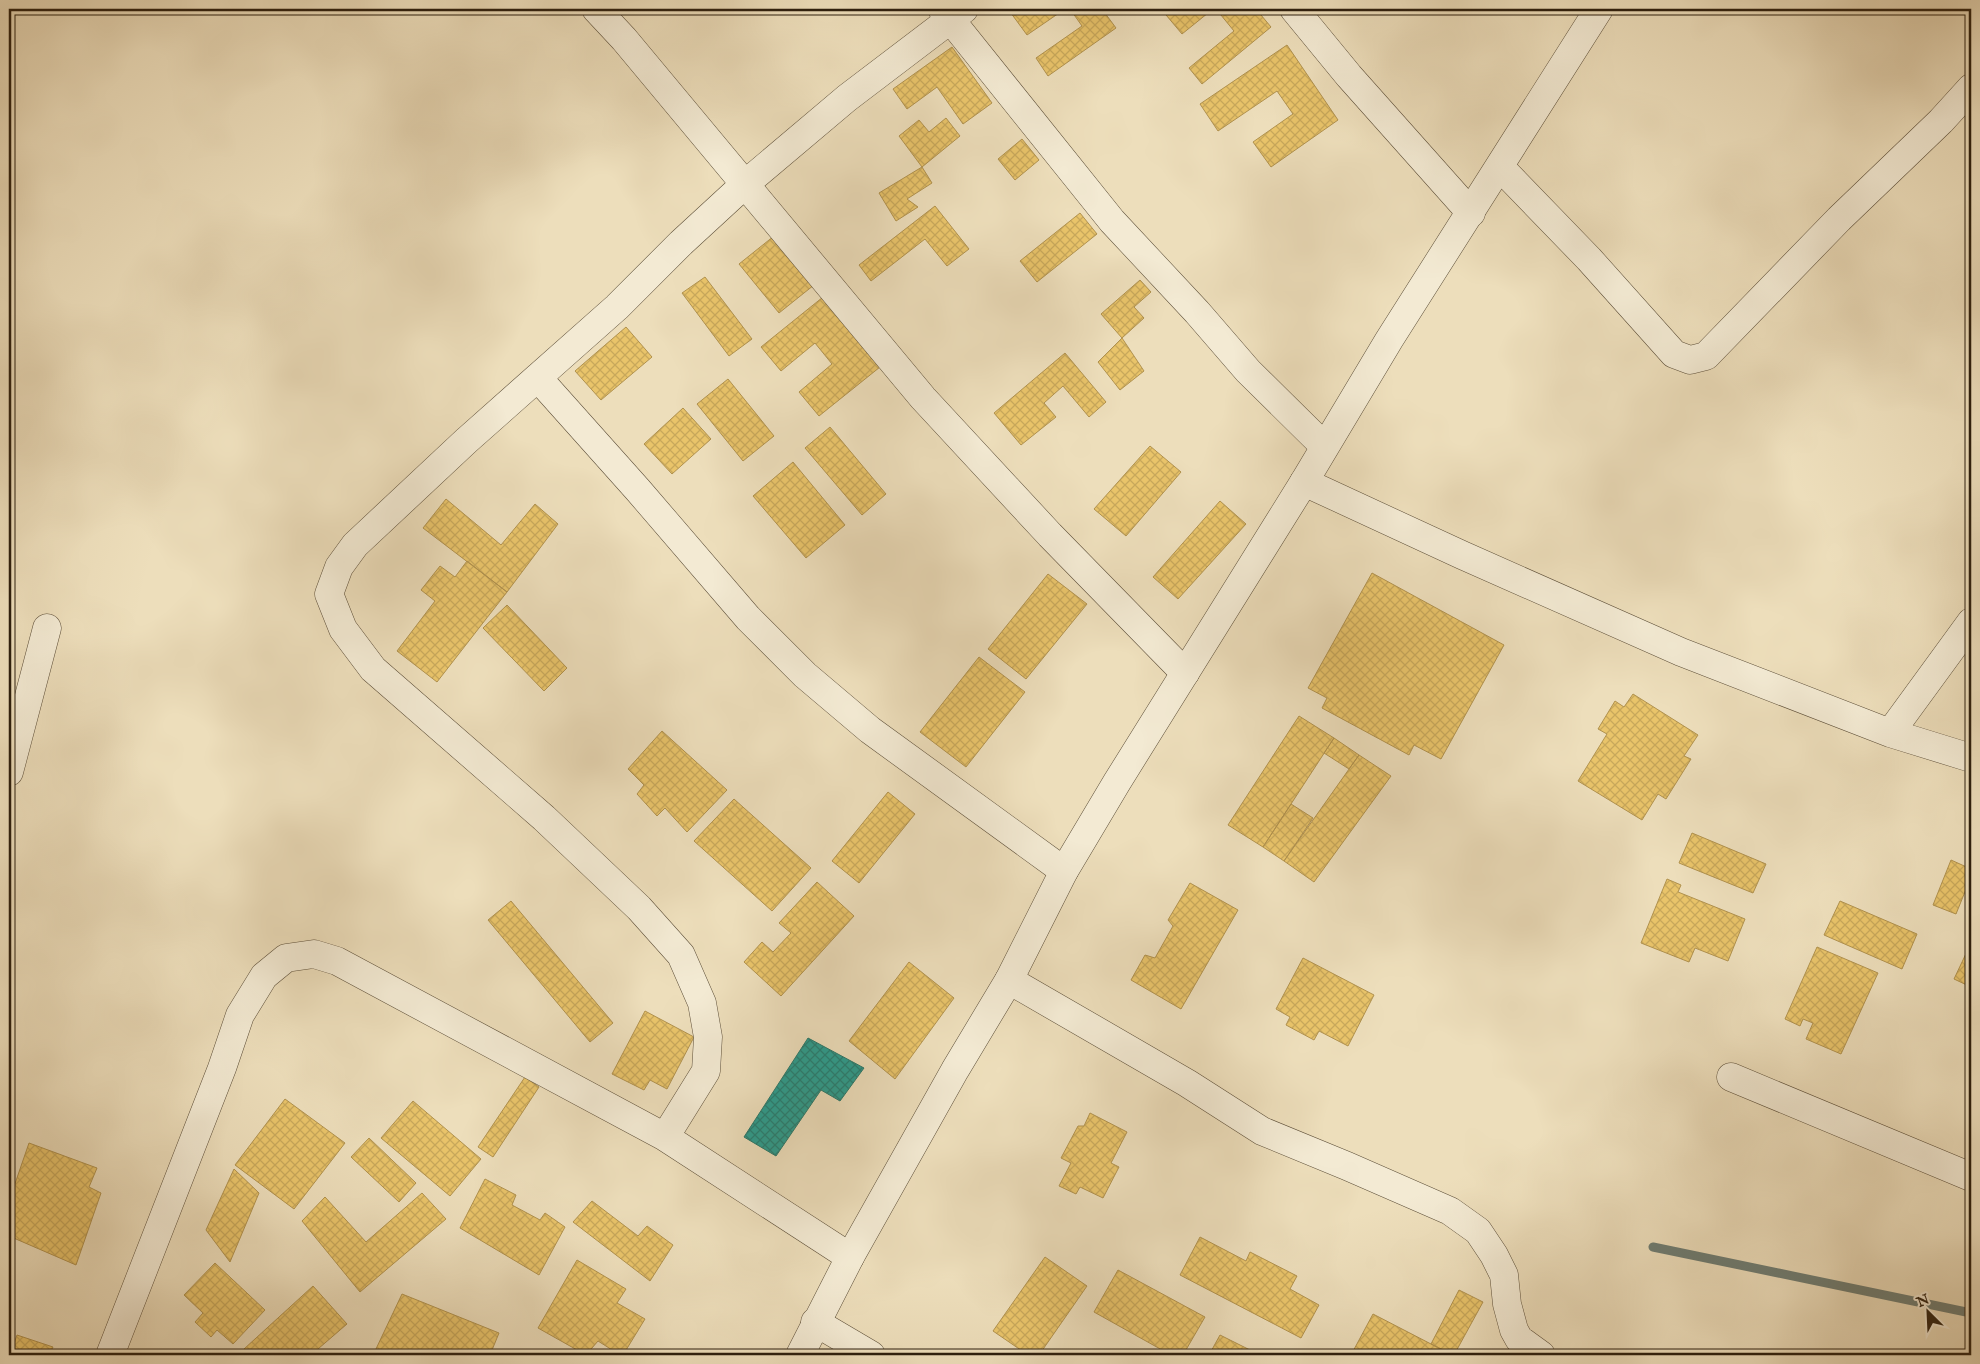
<svg xmlns="http://www.w3.org/2000/svg" width="1980" height="1364" font-family="'IM FELL English',serif">
  <defs>
    <pattern id="homes-cross-hatch" width="8" height="8" patternUnits="userSpaceOnUse" patternTransform="scale(1.25)"><rect width="8" height="8" fill="#e9c46a"/><path d="M0 0l8 8M0 8l8-8" fill="none" stroke="#c8a85b"/></pattern>
    <pattern id="schools-cross-hatch" width="8" height="8" patternUnits="userSpaceOnUse" patternTransform="scale(1.25)"><rect width="8" height="8" fill="#2a9d8f"/><path d="M0 0l8 8M0 8l8-8" fill="none" stroke="#247f73"/></pattern>
  </defs>
  <rect width="100%" height="100%" fill="#eddebb"/>
  <filter id="stains"><feTurbulence type="fractalNoise" baseFrequency=".004" numOctaves="4"/><feColorMatrix values="0 0 0 0 .2 0 0 0 0 .09 0 0 0 0 .02 0 0 0 .5 -.17"/></filter>
  <radialGradient id="worn" r=".72"><stop offset=".6" stop-color="#630" stop-opacity="0"/><stop offset="1" stop-color="#630" stop-opacity=".3"/></radialGradient>
  <path fill="url(#homes-cross-hatch)" stroke="#b1924e" d="M1008 9H1065L1027 35Z
    M1070 9H1102L1116 28 1048 76 1036 58 1082 26Z
    M1161 9H1213L1182 34Z
    M1216 9H1256L1271 27 1202 84 1189 68 1234 31Z
    M1287 45 1338 120 1271 167 1253 142 1293 114 1277 91 1218 131 1200 104Z
    M952 47 992 103 963 124 937 87 907 109 893 89Z
    M946 118 960 136 922 167 899 136 919 120 929 132Z
    M1022 139 1039 160 1015 180 998 159Z
    M922 167 932 183 907 199 918 207 896 221 879 193Z
    M935 206 969 249 947 266 925 239 871 281 859 265Z
    M1080 213 1097 234 1037 282 1020 261Z
    M774 236 814 285 779 313 739 264Z
    M705 277 752 339 729 356 682 293Z
    M1140 280 1151 292 1134 307 1144 318 1122 338 1101 314Z
    M828 293 885 363 819 416 799 392 832 364 815 343 781 371 761 347Z
    M626 327 652 357 601 400 575 371Z
    M1122 338 1144 371 1120 390 1098 362Z
    M1065 353 1106 402 1089 417 1063 386 1044 403 1056 417 1021 445 994 413Z
    M728 379 774 436 743 461 697 404Z
    M683 408 711 439 672 474 644 444Z
    M830 427 886 494 862 515 805 448Z
    M1150 446 1181 472 1126 536 1094 509Z
    M793 462 845 525 806 558 753 496Z
    M446 499 501 545 535 504 558 524 507 592 423 528Z
    M1220 501 1246 524 1178 599 1153 577Z
    M467 561 507 592 437 682 397 651 435 601 421 590 440 566 455 577Z
    M1372 573 1504 645 1441 759 1414 745 1409 755 1322 708 1327 698 1308 688Z
    M1048 574 1087 604 1026 679 988 649Z
    M507 605 567 668 544 691 483 628Z
    M979 657 1025 692 966 767 920 732Z
    M1633 694 1698 735 1684 756 1691 759 1666 799 1658 794 1642 820 1578 781 1607 734 1598 729 1615 701 1624 707Z
    M1299 716 1334 738 1263 847 1228 825Z
    M662 731 727 790 687 832 665 808 657 816 637 794 644 785 628 769Z
    M1334 738 1359 755 1349 769 1324 753Z
    M1359 755 1391 776 1314 882 1284 861Z
    M888 792 915 814 859 883 832 861Z
    M734 799 811 868 772 911 694 841Z
    M1291 804 1313 818 1284 861 1263 847Z
    M1692 833 1766 864 1753 893 1679 863Z
    M1951 860 1971 869V877L1956 914 1933 905Z
    M1667 879 1681 885 1678 892 1745 919 1728 961 1695 948 1689 962 1641 943Z
    M817 882 854 916 781 996 744 962 762 942 773 952 791 933 779 923Z
    M1190 883 1238 910 1181 1009 1131 980 1145 955 1155 958 1173 926 1168 920Z
    M511 901 613 1023 590 1042 488 920Z
    M1840 901 1917 934 1902 969 1824 935Z
    M1971 943V987L1954 979Z
    M1817 947 1878 973 1841 1054 1806 1039 1813 1023 1803 1019 1800 1026 1785 1019Z
    M1303 958 1374 995 1348 1046 1319 1031 1314 1040 1286 1025 1290 1017 1276 1009Z
    M909 962 954 998 895 1079 849 1041Z
    M645 1011 694 1037 667 1089 650 1080 644 1090 612 1074Z
    M525 1077 539 1087 493 1157 478 1147Z
    M285 1099 345 1143 294 1209 235 1165Z
    M413 1101 481 1159 450 1196 381 1138Z
    M1090 1113 1127 1132 1111 1163 1119 1167 1103 1198 1080 1187 1076 1194 1059 1186 1071 1163 1061 1158 1078 1126H1084Z
    M369 1138 416 1183 399 1202 351 1157Z
    M29 1143 97 1168 89 1187 101 1193 76 1265 9 1236V1201Z
    M234 1169 259 1193 230 1262 206 1230Z
    M485 1179 516 1195 512 1205 540 1220 545 1213 565 1227 539 1275 460 1228Z
    M422 1193 446 1219 360 1292 302 1221 325 1197 366 1242Z
    M592 1201 638 1236 647 1226 673 1245 650 1281 573 1222Z
    M1200 1237 1246 1261 1250 1252 1297 1276 1290 1289 1319 1305 1301 1338 1180 1275Z
    M1045 1257 1087 1286 1039 1355H1028L993 1331Z
    M577 1260 626 1289 617 1303 645 1319 623 1355H620L598 1341 586 1355 538 1328Z
    M215 1263 265 1310 233 1344 217 1330 211 1337 195 1322 203 1313 184 1295Z
    M1118 1270 1205 1317 1183 1355H1171L1094 1312Z
    M313 1286 347 1324 311 1355H250L244 1349Z
    M1459 1290 1483 1302 1454 1355H1453L1431 1344Z
    M402 1294 499 1333 490 1355H385L375 1351Z
    M1373 1314 1431 1344 1453 1355H1351Z
    M17 1335 53 1347 51 1351 64 1355H10Z
    M1220 1335 1260 1355H1209Z"/>
  <path fill="url(#schools-cross-hatch)" stroke="#2b7768" d="M808 1038 864 1068 840 1101 821 1090 776 1156 744 1137Z"/>
  <g fill="none" stroke-linecap="round" stroke-linejoin="round">
    <path stroke="#6f7d73" stroke-width="9" d="M1653 1247 1971 1313"/>
    <defs>
      <path id="minor" d="M596 9 624 39 923 398 1050 535 1185 673
        M942 9 1112 221 1197 312 1248 371 1324 446
        M1294 9 1349 76 1471 213
        M1500 167 1589 259 1674 354 1690 360 1706 356 1839 219 1941 121 1971 88
        M538 378 638 490 748 618 805 675 870 730 1064 871
        M1304 482 1462 555 1681 652 1890 733 1971 758
        M1890 733 1971 622
        M9 772 47 628
        M1009 980 1187 1083 1262 1131 1347 1166 1450 1211 1478 1231 1494 1255 1504 1275 1507 1304 1514 1330 1519 1339 1541 1355
        M1731 1077 1971 1177
        M665 1137 706 1071 708 1037 702 1003 681 955 639 908 544 818 373 669 343 629 329 594 339 567 355 545 466 441 617 307 681 243 744 185 847 98 964 9
        M815 1322 871 1355
        M110 1355 222 1068 240 1015 264 976 286 958 314 954 337 961 665 1137 850 1257"/>
      <path id="tertiary" d="M800 1355 850 1257 955 1070 1009 980 1064 871 1117 782 1304 482 1389 340 1599 9"/>
    </defs>
    <use href="#minor" stroke="#5d4f39" stroke-width="29"/>
    <use href="#tertiary" stroke="#5d4f39" stroke-width="29"/>
    <use href="#minor" stroke="#f3ead3" stroke-width="28"/>
    <use href="#tertiary" stroke="#f3ead3" stroke-width="28"/>
  </g>
  <rect width="1980" height="1364" fill="none" stroke="#eddebb" stroke-width="30"/>
  <rect x="10" y="10" width="1960" height="1344" fill="none" stroke="#2d1f0e" stroke-width="2.5"/>
  <rect x="15" y="15" width="1950" height="1334" fill="none" stroke="#2d1f0e"/>
  <g transform="translate(1928 1312) rotate(336)" stroke="#f3ead3" stroke-width="4" paint-order="stroke">
  <path d="M0-4L9 19L0 12L-9 19Z" fill="#2d1f0e"/>
  <text y="-8" font-size="14" font-weight="bold" text-anchor="middle" fill="#2d1f0e">N</text>
  </g>
  <rect width="100%" height="100%" filter="url(#stains)"/>
  <rect width="100%" height="100%" fill="url(#worn)"/>
</svg>
